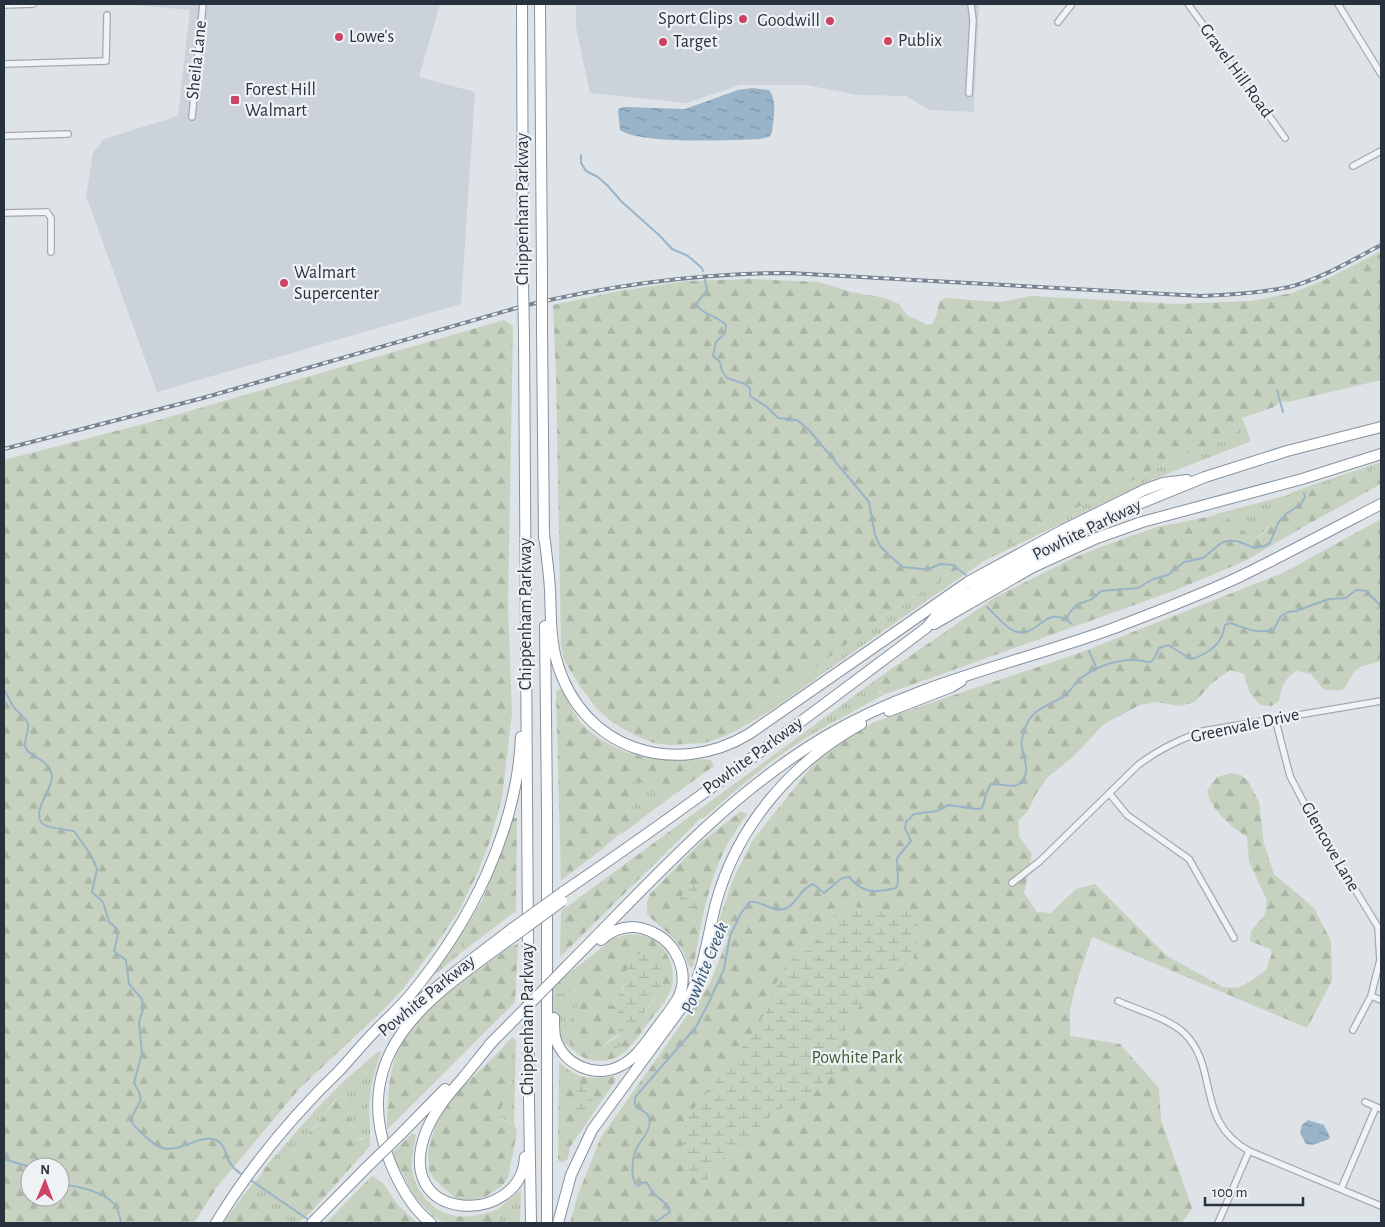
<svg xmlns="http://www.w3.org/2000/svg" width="1385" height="1227" font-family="'Alegreya Sans',sans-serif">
  <defs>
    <pattern id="grass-tufts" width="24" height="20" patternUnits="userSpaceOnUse" patternTransform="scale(1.25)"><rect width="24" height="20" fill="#c6d2bf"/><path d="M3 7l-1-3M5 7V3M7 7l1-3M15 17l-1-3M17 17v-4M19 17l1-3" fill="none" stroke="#aab5a5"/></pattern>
    <pattern id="forest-firs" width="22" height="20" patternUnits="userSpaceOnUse" patternTransform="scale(1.25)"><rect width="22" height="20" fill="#c6d2bf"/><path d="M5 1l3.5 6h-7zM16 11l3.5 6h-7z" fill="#aab5a5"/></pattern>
    <pattern id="wetland-marsh" width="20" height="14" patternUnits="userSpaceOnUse" patternTransform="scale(1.25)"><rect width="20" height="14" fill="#c6d2bf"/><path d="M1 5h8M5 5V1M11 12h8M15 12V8" fill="none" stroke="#aab5a5"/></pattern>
    <pattern id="water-ripples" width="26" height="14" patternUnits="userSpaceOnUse" patternTransform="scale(1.25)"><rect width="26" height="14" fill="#99b4c8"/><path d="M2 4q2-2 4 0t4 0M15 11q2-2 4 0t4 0" fill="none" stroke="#7d93a4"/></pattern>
  </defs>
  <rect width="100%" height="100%" fill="#dee3e8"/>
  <path fill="#ccd2da" d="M123 4H440L419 77 475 92 461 304 157 392 86 196 93 153 104 139 178 116 190 10Z
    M576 4H979L974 112 929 110 906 96 858 95 806 85H740L687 103 590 93 576 27Z"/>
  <path fill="url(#grass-tufts)" d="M1242 418 1251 441 1144 483 984 561 846 657 775 708 741 728 775 697 889 613 945 576 1065 513 1117 489 1167 462 1235 435Z
    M1381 462V467L1327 485 1298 490Z
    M1288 495C1280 506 1266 540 1251 537L1217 515 1209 516Z
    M874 681 879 692 885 694C853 712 820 728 789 749 759 770 732 793 705 817L700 819 696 812Z
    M631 781 642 783 658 795 672 796 619 836C633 814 637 813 628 787Z
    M461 934 462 948H467L433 976Z
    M573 990 578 994V1004L568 1040 574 1051C555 1040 552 1012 545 992L563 993Z
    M512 1037 516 1040 514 1124 501 1118C497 1104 515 1088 507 1064 505 1059 505 1054 500 1051Z
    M379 1051 381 1053C374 1071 370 1089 369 1108 369 1117 371 1127 370 1136L356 1140 344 1097 342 1096 336 1099 278 1172 266 1166 319 1106 345 1080Z
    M260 1176 310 1213 298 1223H291L246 1192Z
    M521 1190 520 1223H499L500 1212 498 1209Z"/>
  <path fill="url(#forest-firs)" fill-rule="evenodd" d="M1381 251V380L1288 402 1281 401 1274 407 1242 418 1235 435 1167 462 1117 489 1065 513 945 576 889 613 775 697 741 728 723 737 704 743 669 745 654 743 636 736 613 723 597 709 579 685 564 660 561 645 556 373 553 305 619 291 686 281 751 279 819 282 851 292 885 298 899 304 907 315 927 325 932 324 936 317 939 302 945 298 1001 302 1031 296 1176 304 1251 301 1292 293 1329 278Z
    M504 320 513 326 508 605 512 713 502 798 490 841 478 872 460 909 433 949 402 990 386 1007 300 1088 217 1187 194 1223H4V460L155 421ZM30 1167H60V1197H30Z
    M1381 467V484L1305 526 1245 561 1176 590 886 694C879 692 876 688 874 681L994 598 1073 558 1111 543 1157 527 1217 515 1224 516 1251 537C1271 541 1276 503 1289 494 1299 487 1315 489 1326 485 1345 480 1363 472 1381 467Z
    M1381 519V661L1362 666 1354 672 1344 689 1339 690H1324L1311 674 1297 671C1284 678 1282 687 1279 701L1271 706 1260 705 1250 693 1244 674 1230 670 1212 683 1195 702 1180 706 1155 702 1140 705 1104 724 1073 757 1048 777 1036 794 1028 811 1018 821 1019 836 1032 854 1024 893 1037 912 1051 913 1076 889 1095 884 1167 956 1223 987 1237 988 1250 982 1266 970 1272 953 1270 949 1250 941 1251 931 1265 914 1267 900 1249 862 1247 837C1230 825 1212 812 1207 791L1217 777 1231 773 1241 775 1248 781 1259 802 1264 844 1274 874 1314 908 1331 941 1332 981 1307 1028 1092 937 1076 984 1070 1010V1036L1120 1044 1159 1088 1161 1120 1192 1208 1182 1223H570L577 1197 601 1137 709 985 729 936 715 932 732 882 752 841 820 756 874 722 1082 652 1283 573Z
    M560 689 563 691C569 702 574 715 582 724 603 746 636 758 665 760 681 761 696 758 711 760L714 766 672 796 658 795 642 783 631 781 628 787C631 796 635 804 632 814 626 837 580 864 561 881L556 692Z
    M741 811 747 814C741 823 734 833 728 843 708 881 701 923 694 965L691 968C685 962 686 956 682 949 673 935 658 926 647 914V902L650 894 701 842Z
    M696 812 700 819 560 957 561 911Z
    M513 818H517L516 911 467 948H462L461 934 483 899Z
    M626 935C633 935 641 934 648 937 668 945 679 973 670 992 665 1003 655 1014 648 1023 639 1035 630 1050 617 1057 600 1066 575 1060 569 1041 564 1029 574 1017 577 1005 578 1001 578 997 578 994L573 990 563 993 545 992 614 938ZM624 983 657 996 645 1012 603 1052C604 1050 605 1047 606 1044 613 1035 619 1040 621 1025L617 1023 619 1006 617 1004 610 1005C615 998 623 993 624 983Z
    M518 944 515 1002 387 1130C388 1103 387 1072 400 1047 420 1006 474 974 510 947Z
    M500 1051C512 1059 512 1079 508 1092 505 1101 498 1109 501 1119L514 1124 517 1132 508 1178 502 1186 485 1197 467 1201 457 1200 434 1179 429 1171 428 1152 437 1119 454 1095Z
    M559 1062C578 1080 589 1079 614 1076L616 1080 570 1147 568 1159 563 1162 558 1161Z
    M342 1096 344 1097 356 1140H361L370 1136V1146L310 1213 260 1176 266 1166 278 1172 337 1099Z
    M413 1133 416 1135C414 1146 411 1158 412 1169 413 1177 416 1184 420 1191 439 1221 468 1221 498 1209L500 1212 499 1223H444L433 1216 415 1197 396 1162 393 1152Z
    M372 1176 383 1183 398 1205 417 1223H326Z
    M246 1192 291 1223H223Z"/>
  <path fill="url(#wetland-marsh)" d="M691 884H697L698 894 693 917 677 907 676 903Z
    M853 907 912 912 919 926 913 961 878 983 849 1020 841 1044 840 1069 813 1091 777 1111 719 1162 701 1189 689 1170 681 1136 690 1113 737 1056 767 1010 776 983 786 963 805 952 822 938 828 919Z
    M646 952C686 963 654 999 641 1017 635 1027 627 1040 617 1048 614 1051 607 1052 603 1053L606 1044 619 1036 618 1029 621 1028V1025L617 1023 619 1006 617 1004 609 1006 620 993 624 988V983H622L627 968 634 956Z
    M579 1085C601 1090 593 1107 583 1120L578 1118C575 1108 574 1095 579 1085Z"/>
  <path fill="url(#water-ripples)" d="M753 88 769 90C778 101 773 120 772 133L769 137 760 139C729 140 643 145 620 130L618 111 619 108 625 107 685 109 738 90Z
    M1308 1120 1324 1125 1330 1137 1329 1139 1313 1145 1306 1144 1300 1133 1302 1125Z"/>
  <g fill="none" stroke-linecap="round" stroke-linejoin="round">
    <path stroke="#99b4c8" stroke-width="2" d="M581 155V163L586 171 598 177 608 186 621 201 660 236 672 249 688 256 702 268 703 271
      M705 280 707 290 696 304C705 317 715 314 726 325L725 333 716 342 713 356 720 362 722 371 727 378 745 384 750 388V396L767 407 778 418 797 420 809 430 869 502 875 535 880 546 890 556 903 567 923 569 931 568 940 564 953 565 966 575
      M1277 390 1283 412
      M987 607C995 614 1005 627 1014 631 1039 640 1045 601 1072 624
      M1067 620 1068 615 1076 605 1092 599 1101 591 1138 588 1153 579 1168 575 1184 562 1203 558 1221 543 1227 541H1237L1255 548 1264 546 1270 543 1278 523 1286 514 1301 504 1305 497 1304 493
      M1089 651 1097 669
      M4 689C7 695 10 701 13 706 17 712 26 717 28 724 30 732 21 743 27 750 36 760 51 761 52 777 52 789 33 810 41 822 45 828 66 830 74 831L91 855 97 869 92 892 103 902 109 922C122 931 117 937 114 951L126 960 129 984 142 999 143 1009 139 1022 142 1053 134 1083C148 1106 136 1100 131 1121 135 1128 142 1133 147 1138 152 1142 157 1147 163 1148 181 1153 198 1134 216 1140 225 1144 224 1151 228 1159 231 1166 236 1171 243 1175
      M4 1159 30 1167
      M249 1179 309 1220
      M60 1184C75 1186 101 1191 112 1202 118 1206 120 1217 121 1223
      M654 1223 670 1212 667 1205 653 1193 647 1183 644 1182 638 1186C630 1180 632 1161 635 1152 638 1143 646 1137 649 1127 654 1105 629 1115 636 1096L696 1027 709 1002 724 969 730 936 741 913 750 902C761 900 773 913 784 909 797 905 800 888 813 884L824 893 842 878 849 877C863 894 875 893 896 888L898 882 897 858 911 841 905 828 906 822 914 814 937 811 948 805 977 809 982 808C986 800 985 791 991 784 1000 783 1017 791 1023 780 1032 766 1019 753 1022 739 1027 711 1042 708 1063 697 1070 693 1074 683 1081 678 1095 667 1117 659 1135 660 1141 660 1145 662 1151 662L1155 657 1159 648 1168 645 1191 659C1201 657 1216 648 1221 638 1223 634 1224 629 1225 625L1230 623C1246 628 1257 635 1274 629L1281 616 1288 612 1296 611 1329 599 1346 598 1356 590 1366 591 1381 606"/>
    <defs>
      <path id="street" d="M1188 4 1285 138
        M1338 4 1381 74
        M4 5 33 4
        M1058 22 1072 4
        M4 64 106 61 107 15
        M969 93 973 20 971 4
        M192 117 203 4
        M4 136 68 134
        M1353 166 1381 151
        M4 213 47 212 51 218V252
        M1275 718 1290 776 1315 824 1378 927 1380 960 1371 996 1353 1030
        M1109 793 1127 815 1189 859 1234 938
        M1012 883 1040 861 1138 765C1159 749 1179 740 1203 731L1381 701
        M1371 996 1381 1000
        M1118 1001C1137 1010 1168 1018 1184 1033 1220 1068 1194 1120 1249 1151L1381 1206
        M1365 1102 1381 1109
        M1341 1189 1376 1107
        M1218 1223 1249 1151"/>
      <path id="highway" d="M522 4 523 281
        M540 4 542 277
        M542 330 544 539
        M524 335 529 1101 531 1223
        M544 533C546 552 549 571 550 590 551 614 550 638 557 662 582 749 674 779 749 734L968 582 1063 530 1144 490 1163 483 1187 480
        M934 624 1033 567 1097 538 1142 522 1302 479 1381 454
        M545 626 547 810V1223
        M889 711 951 687 961 681
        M563 892C687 808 806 718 926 628L938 614 979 587 1081 531 1129 508 1205 477 1287 451 1381 427
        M566 967C648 885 726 795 826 736 917 682 1019 663 1117 627 1158 611 1201 595 1241 576 1288 553 1335 528 1381 504
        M554 1018C554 1024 554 1031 555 1037 563 1065 596 1080 622 1065 637 1057 646 1042 656 1029 663 1019 672 1009 678 998 690 974 677 944 654 933 635 923 617 926 601 940
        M392 1023 458 970 513 928
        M493 1041C482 1054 472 1067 462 1079 448 1095 436 1109 427 1129 388 1225 522 1227 525 1157
        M489 1045 509 1025
        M338 1072C352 1057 365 1041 379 1027 390 1016 401 1006 411 994 470 923 517 831 521 737
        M400 1135 445 1089
        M216 1223C250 1167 294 1114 342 1068
        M312 1223 366 1168
        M431 1223C409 1206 396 1179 387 1154 349 1045 438 992 513 937
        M558 1223 571 1175 592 1130 687 1000C705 970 707 937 716 903 737 826 792 762 861 724"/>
    </defs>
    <use href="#street" stroke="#a4aab2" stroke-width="8"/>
    <use href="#highway" stroke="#86929e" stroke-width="12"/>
    <use href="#street" stroke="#f1f3f6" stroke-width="5.5"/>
    <use href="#highway" stroke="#fff" stroke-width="10"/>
    <defs>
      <path id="rail" d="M4 449 203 398 523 306C612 285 698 273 789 273L1201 296C1231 295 1260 293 1289 287 1321 279 1352 260 1381 245"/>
    </defs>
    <use href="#rail" stroke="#788491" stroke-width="4"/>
    <use href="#rail" stroke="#eef2f5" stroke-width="2" stroke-dasharray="5.5" stroke-linecap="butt"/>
    <defs>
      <path id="highway-bridge" d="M523 281 524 335
        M542 330V277
        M513 928 563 892
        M513 937 562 901
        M509 1025 566 967
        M366 1168 400 1135"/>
    </defs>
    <use href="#highway-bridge" stroke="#86929e" stroke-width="12" stroke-linecap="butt"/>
    <use href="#highway-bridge" stroke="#fff" stroke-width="10"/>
  </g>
  <g fill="#cd4363" stroke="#eef2f5" stroke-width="2">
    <circle cx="743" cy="19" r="5"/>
    <circle cx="830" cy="21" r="5"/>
    <circle cx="339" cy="37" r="5"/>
    <circle cx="888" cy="41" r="5"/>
    <circle cx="663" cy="42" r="5"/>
    <rect x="230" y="95" width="10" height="10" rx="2.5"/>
    <circle cx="284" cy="283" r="5"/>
  </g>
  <g text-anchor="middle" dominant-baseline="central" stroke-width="4.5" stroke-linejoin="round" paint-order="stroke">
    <g font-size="18" fill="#28323f" stroke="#eef2f5" text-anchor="start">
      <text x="733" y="19" text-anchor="end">Sport Clips</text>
      <text x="820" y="21" text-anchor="end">Goodwill</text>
      <text x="349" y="37">Lowe's</text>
      <text x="898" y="41">Publix</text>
      <text x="673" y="42">Target</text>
      <text x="245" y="90">Forest Hill<tspan x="245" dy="21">Walmart</tspan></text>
      <text x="294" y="273">Walmart<tspan x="294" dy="21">Supercenter</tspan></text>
    </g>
    <g font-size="18" fill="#28323f" stroke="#eef2f5">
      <text transform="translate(197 60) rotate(-84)">Sheila Lane</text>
      <text transform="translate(1236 71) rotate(54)">Gravel Hill Road</text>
      <text transform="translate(523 209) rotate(-90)">Chippenham Parkway</text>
      <text transform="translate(1087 530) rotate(-26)">Powhite Parkway</text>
      <text transform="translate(526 614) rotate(-90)">Chippenham Parkway</text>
      <text transform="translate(1245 726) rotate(-12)">Greenvale Drive</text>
      <text transform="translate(753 756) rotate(-36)">Powhite Parkway</text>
      <text transform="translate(1330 847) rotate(60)">Glencove Lane</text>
      <text transform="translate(427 996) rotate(-39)">Powhite Parkway</text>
      <text transform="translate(528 1019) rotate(-90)">Chippenham Parkway</text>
    </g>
    <g font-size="18" fill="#3f5a35" stroke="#eef2f5">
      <text x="857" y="1058">Powhite Park</text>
    </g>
    <g font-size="19" font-style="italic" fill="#325472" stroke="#eef2f5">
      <text transform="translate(705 968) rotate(-68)">Powhite Creek</text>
    </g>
  </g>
  <rect width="1385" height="1227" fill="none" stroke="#28323f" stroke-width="10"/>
  <g transform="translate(45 1182) rotate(1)"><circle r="24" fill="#eef2f5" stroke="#9fa5ac"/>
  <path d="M0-4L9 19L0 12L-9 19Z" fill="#cd4363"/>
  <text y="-8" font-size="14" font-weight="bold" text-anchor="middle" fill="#28323f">N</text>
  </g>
  <path d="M1205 1197v8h98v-8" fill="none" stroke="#28323f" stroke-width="2.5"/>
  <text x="1212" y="1197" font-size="15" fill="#28323f" stroke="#eef2f5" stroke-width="4" paint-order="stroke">100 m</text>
</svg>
